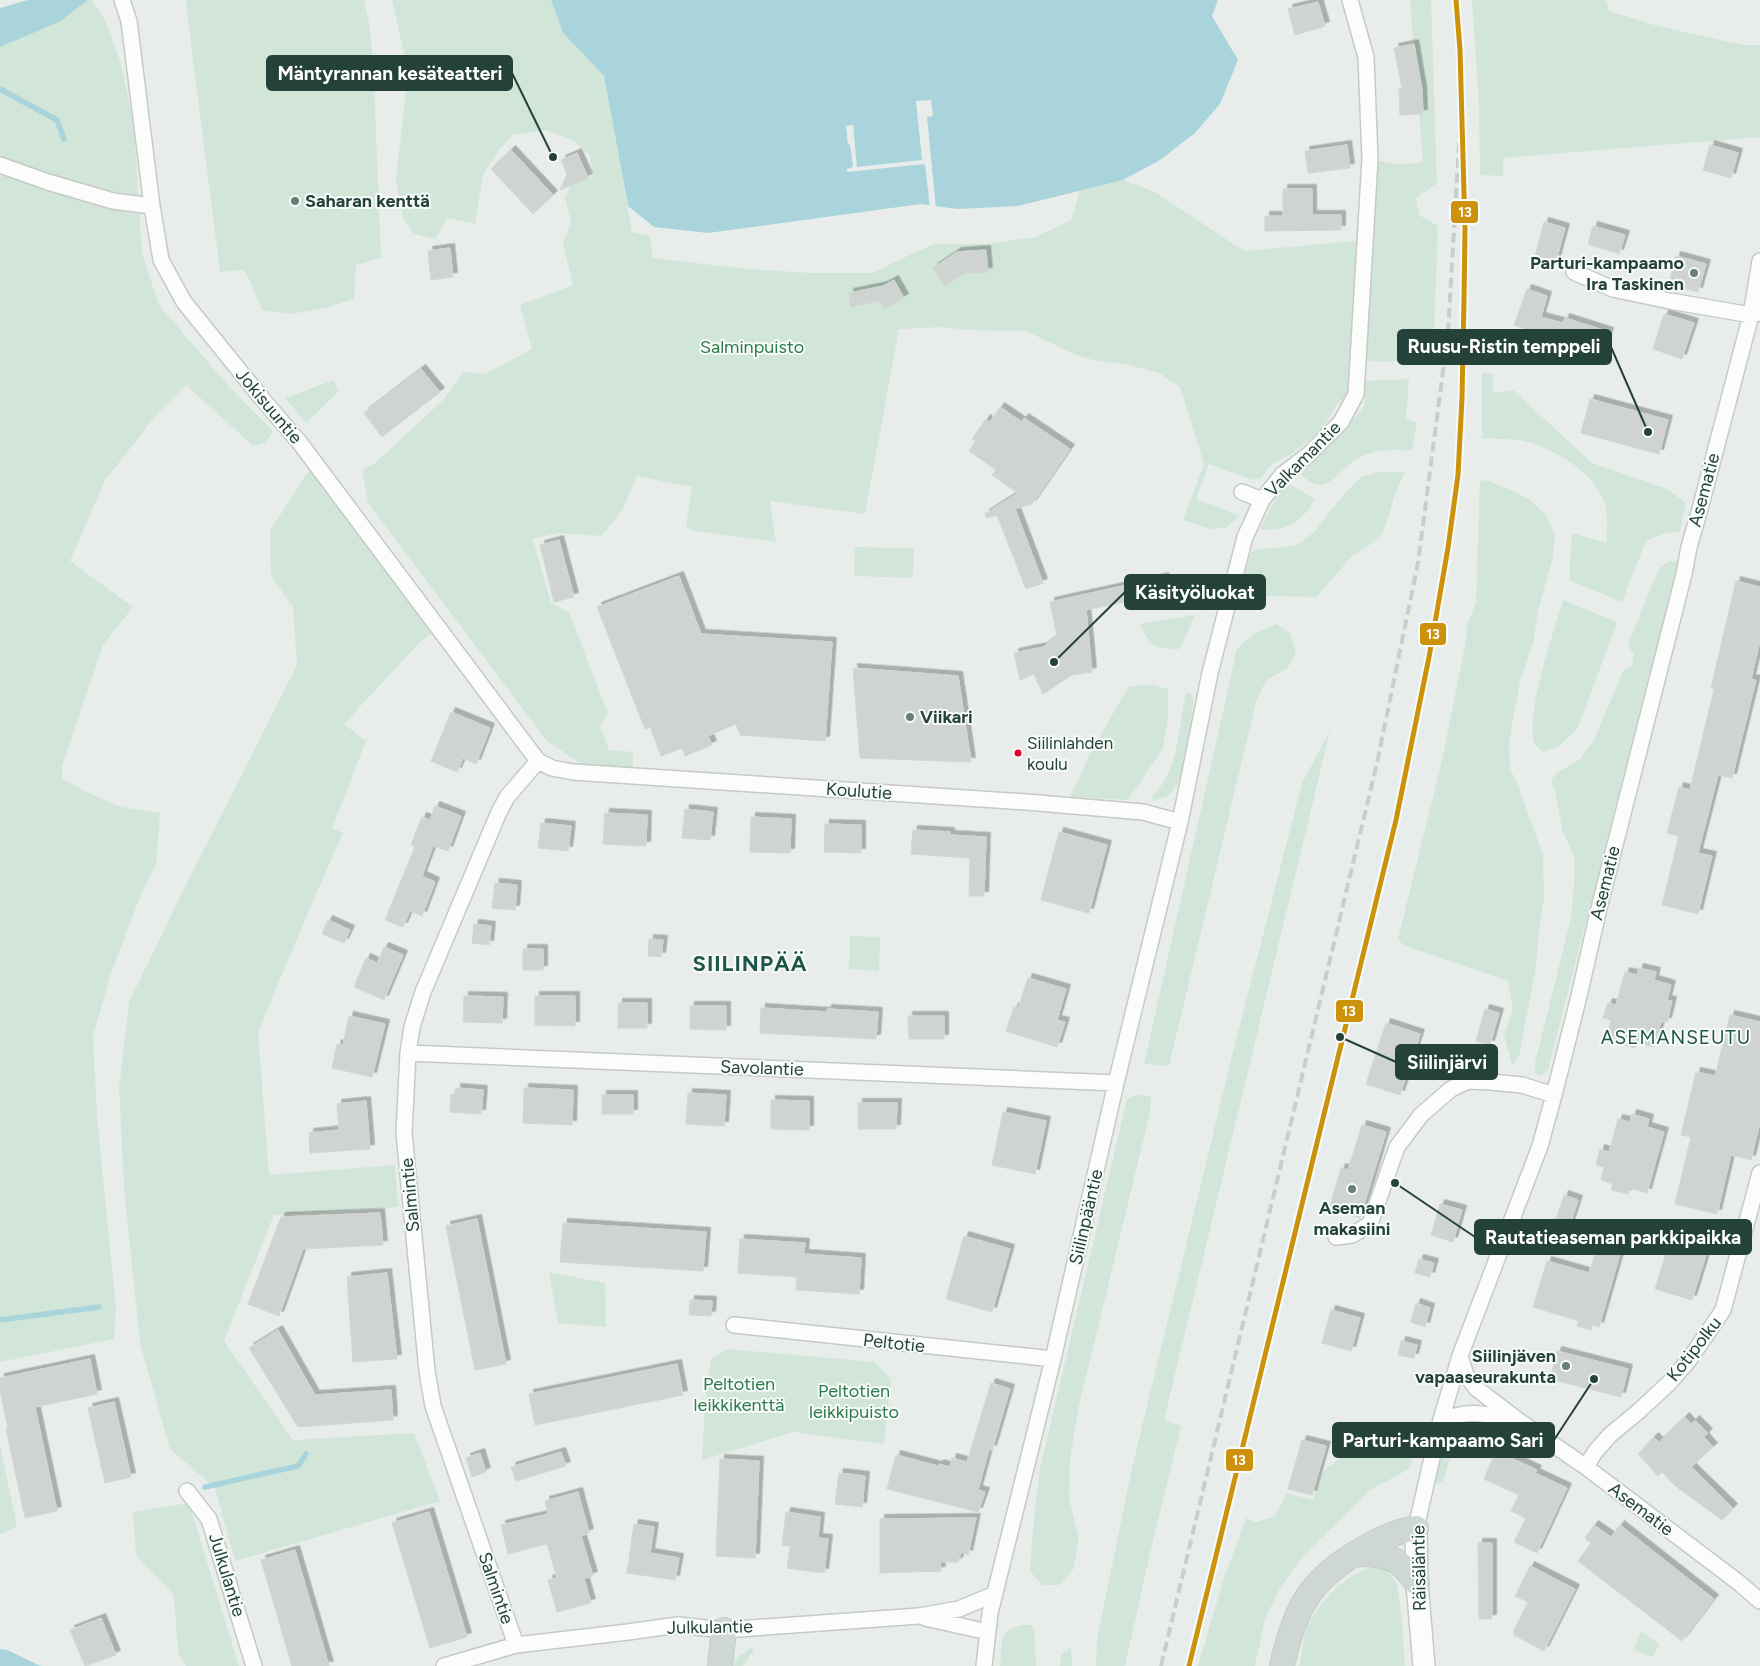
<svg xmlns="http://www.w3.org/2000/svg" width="1760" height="1666" font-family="Figtree,sans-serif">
  <defs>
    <filter id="shadow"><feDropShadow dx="4.5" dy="-4.5" stdDeviation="0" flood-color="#0004"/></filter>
  </defs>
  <rect width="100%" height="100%" fill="#e8edeb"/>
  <path fill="#d1e6d8" d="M88 0H92L105 20 121 63 134 126 142 254 159 305 226 383 273 431 265 443 253 446 186 385 156 415 104 482 70 561 133 607 103 645 62 766V778L82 790 121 807 160 813 156 865 142 892 111 973 93 1036 97 1115 116 1308 114 1339 0 1362V47L59 22Z
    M187 0H364L369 23 373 57 381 258 356 265 354 299 329 307 292 314 262 310 245 270 220 272 186 4Z
    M392 0H551L563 33 604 76 632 232 650 236 653 258 747 269 813 273H872L933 244H987L1036 237 1071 220 1080 191 1123 180 1155 192 1244 251 1365 240 1370 159 1399 165 1423 162 1410 0H1431L1437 183 1416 198 1419 215 1438 226 1434 332 1413 362 1357 361 1356 394 1338 402 1322 429 1293 453 1272 464 1261 478 1253 480 1209 464 1196 499 1240 516 1226 528 1211 529 1183 520 1204 464 1180 387 1159 373 1129 365 1093 360 1074 354 1026 331 968 330 943 327 899 329 865 514 770 501 776 542 696 531 686 527 692 487 637 476 623 509 602 536 558 533 533 539 551 603 569 612 608 714 600 726 609 750 633 752V769L586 767 547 741 368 503 362 470 374 464 443 400 463 372 485 374 532 349 520 305 573 285 563 243 571 223 565 197 571 185 592 176 590 156 575 141 546 130 513 135 498 151 483 175 475 224 448 218 435 239 414 234 403 218 396 180 408 71Z
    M1472 0H1606L1609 11 1658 26 1743 45H1760V137L1503 158V176L1480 175 1479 107Z
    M1482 373H1493V393L1513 390 1592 463 1667 489 1686 503 1680 532 1666 533 1646 541 1622 602 1569 580 1572 533 1607 543C1606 532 1608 519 1606 508 1598 474 1556 449 1524 441 1510 438 1495 440 1482 438Z
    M1409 379 1406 418 1417 423 1412 451C1394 449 1375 449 1358 458 1338 469 1326 501 1301 474L1344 431 1365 405V381Z
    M334 380 338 392 306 423 285 398Z
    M314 462 439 627 420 642 344 724 366 741 332 828 343 833 312 903 258 1032 269 1175 395 1165 398 1207 274 1215 224 1341 293 1440 414 1433 440 1501 235 1561 215 1488 170 1449 140 1343 124 1187 119 1088 129 1002 181 895 297 665 293 607 271 576 270 531Z
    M1380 472H1405L1395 494 1384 531 1371 544 1350 558 1317 597 1256 596 1244 593 1243 582 1251 552 1259 549 1278 548 1297 545 1314 532 1344 494 1361 477Z
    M1480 480 1488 481 1511 490 1529 499 1546 515 1555 535 1553 556 1538 611 1533 643 1520 682 1509 742 1510 768 1517 783 1543 855 1544 900 1539 929 1536 966 1519 1056 1512 1066 1504 1035 1513 1009 1508 981 1403 945 1398 939 1441 765 1466 640 1467 625 1476 602Z
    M1287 483 1315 499C1302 522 1287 532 1260 529L1274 502Z
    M855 547 914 548 913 578 854 576Z
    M1669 561 1678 562 1548 1070 1541 1076 1535 1073V1063L1571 918 1574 884V856L1562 830 1556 794 1551 780 1558 772 1579 760 1593 742 1624 669 1632 666 1634 655 1628 645 1658 570Z
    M1563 600 1617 622 1578 728 1558 747 1543 752C1540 749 1537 747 1535 744 1523 719 1555 628 1563 600Z
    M1195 615 1180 649C1154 650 1152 646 1139 624Z
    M1276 624 1290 633 1296 653 1287 669 1266 680 1256 702 1169 1066 1144 1064 1237 649 1253 634Z
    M1154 685 1168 689V717L1163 748 1128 800 1070 797 1093 748 1129 686Z
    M1186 692 1192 694 1193 703 1192 738 1177 785 1168 796 1153 801 1152 796C1180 770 1178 726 1186 692Z
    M1330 731 1164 1420 1181 1426 1151 1549 1125 1666H1096L1097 1639 1132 1468 1232 1056 1302 783Z
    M850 936 880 937 879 971 849 969Z
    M1136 1095 1151 1096 1150 1113 1079 1405 1070 1460 1069 1499 1079 1538 1073 1570 1059 1585H1042L1030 1571 1033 1527 1040 1469 1127 1099Z
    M549 1272 605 1283 606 1327 558 1323Z
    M728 1349 874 1362 891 1379 884 1444 793 1432 702 1460 705 1402 711 1359Z
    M1458 1431 1443 1481 1434 1485 1441 1450 1450 1433Z
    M0 1444 17 1526 5 1533 0 1534Z
    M1357 1445 1413 1457 1409 1469 1370 1490 1304 1555 1281 1586 1265 1619 1255 1666H1198L1223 1581 1246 1518 1256 1522 1274 1517 1287 1493 1313 1500 1322 1472Z
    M189 1503 239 1666H186L178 1653 174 1595 136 1555 133 1512Z
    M1373 1567 1385 1570 1391 1575 1397 1583 1402 1620 1405 1666H1299C1302 1654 1303 1639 1307 1628 1319 1601 1344 1575 1373 1567Z
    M1021 1625H1032L1034 1631 1036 1666H1000L1002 1639 1008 1630Z
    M1641 1631 1659 1644 1653 1657 1634 1650Z
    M1071 1647 1072 1666H1060L1061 1655Z
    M751 1648 754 1650 743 1666H732L738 1657Z"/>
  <path fill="#a9d4db" d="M28 0H88L59 22 0 47V8Z
    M551 0H1218L1212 16 1238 60 1220 104 1195 133 1160 160 1123 180 1018 206 957 209 921 204 708 233 654 227 628 206 604 76 563 33Z
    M0 1649 7 1650 41 1666H0Z"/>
  <path fill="#e8edeb" d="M931 100 933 116 927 117 936 209 930 208 925 164 847 172V169L853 167 850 145 848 144 846 126 853 125 857 167 922 160 916 101Z"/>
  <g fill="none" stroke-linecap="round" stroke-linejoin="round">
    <path stroke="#a9d4db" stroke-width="5.5" d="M0 89 57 120 64 139
      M0 1320 99 1307
      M205 1487 298 1466 306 1454"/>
  </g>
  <path fill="#cfd4d2" stroke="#d1d6d4" filter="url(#shadow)" d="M1318 2 1325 26 1295 35 1288 9Z
    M1414 44 1422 90 1423 114 1400 115 1399 89H1402L1394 48Z
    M1347 145 1350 168 1308 173 1305 151Z
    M1710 145 1738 153 1731 178 1703 170Z
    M511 150 553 195 533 214 491 169Z
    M577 153 588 178 560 190 567 174 561 160Z
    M1283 189H1312V215H1341V230L1265 231V216H1283Z
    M1544 222 1565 228 1556 261 1535 256Z
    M1593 226 1625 235 1619 254 1588 244Z
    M450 248 453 277 431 280 428 251Z
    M986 250 988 272 964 273 945 286 933 268 957 252Z
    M1676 256 1706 264 1698 292 1669 284Z
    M894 280 904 298 884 309 879 301 851 307 849 293 883 286Z
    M1527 289 1547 296 1541 317 1563 323 1565 318 1609 332 1604 350 1538 330 1537 333 1514 325Z
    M1664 314 1694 323 1682 359 1653 349Z
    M421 369 440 392 382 437 364 413Z
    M1590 399 1668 420 1659 454 1581 433Z
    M1000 407 1022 422 1024 418 1070 449 1032 504 1015 509 1043 583 1026 589 997 515 987 518 985 514 1018 493 992 475 996 470 969 451 976 441 972 439 986 419 990 422Z
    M559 540 574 597 554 602 540 545Z
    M679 576 701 634 832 642 825 741 740 735 736 724 708 736 712 745 685 756 682 748 661 756 650 727 645 729 597 607Z
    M1164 577 1168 593 1086 610 1092 672 1072 675 1043 694 1034 674 1020 680 1014 653 1043 647 1057 636 1050 602Z
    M1736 581 1760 587V641L1751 679 1756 680 1732 778 1718 775 1698 853 1712 856 1698 914 1662 905 1679 836 1667 833 1679 787 1690 790 1714 689 1711 688Z
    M853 668 958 676 971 762 860 758Z
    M451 712 490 728 476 764 463 758 457 772 431 761Z
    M435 806 461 816 448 851 433 846 422 876 435 882 422 916 410 911 403 927 385 920 415 847 411 845 422 817 430 820Z
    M685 809 713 812 710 840 682 838Z
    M605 813 647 815 646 846 603 844Z
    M751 817 791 819 790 853 750 852Z
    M541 823 571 826 568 851 538 848Z
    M825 824 861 825V853L824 852Z
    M913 830 950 832V835L986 837 984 896H969L970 858 911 854Z
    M1059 832 1107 845 1089 913 1041 900Z
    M495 883 517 885 515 910 492 908Z
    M328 920 350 930 344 943 322 934Z
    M474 924 491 926 489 945 472 943Z
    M649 939 663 940 661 957 648 956Z
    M384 947 403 955 384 1000 354 987 366 958 377 963Z
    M523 949H543V970H523Z
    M1639 968 1656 972 1654 980 1671 985 1667 1000 1672 1001 1667 1022H1661L1654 1047 1637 1042 1635 1048 1606 1040 1611 1020 1603 1018 1608 1003 1616 1005 1625 972 1637 975Z
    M1028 978 1066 989 1057 1020 1065 1022 1057 1047 1006 1031 1014 1007 1018 1008Z
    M464 996 503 997 502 1023 463 1022Z
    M535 996H575V1026L535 1025Z
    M618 1003H647V1028H618Z
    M690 1006H726V1030L690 1029Z
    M761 1008 827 1012V1009L878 1012 876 1039 760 1033Z
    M1485 1009 1499 1013 1490 1045 1476 1041Z
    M1730 1015 1760 1022V1122L1751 1160 1731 1155 1717 1214 1675 1204 1691 1137 1681 1135 1696 1072 1715 1076Z
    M349 1016 385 1024 372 1077 332 1068 337 1044 343 1045Z
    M908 1016H944V1039H909Z
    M1386 1023 1420 1034 1400 1095 1366 1084Z
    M456 1088 483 1090 481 1114 450 1112 451 1094H456Z
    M524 1088 573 1090 572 1125 523 1123Z
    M688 1093 726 1095 724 1126 686 1124Z
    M602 1095H633V1114H602Z
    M771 1100 809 1101V1130L771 1129Z
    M366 1101 370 1149 310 1153 309 1133 339 1130 337 1104Z
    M858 1103H897L896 1129H858Z
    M1003 1112 1046 1121 1035 1174 992 1165Z
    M1632 1114 1649 1119 1647 1127 1664 1132 1647 1193 1630 1188 1628 1194 1611 1190 1613 1184 1601 1180 1604 1167 1596 1165 1600 1149 1609 1152 1618 1119 1630 1122Z
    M1362 1125 1386 1132 1360 1218 1329 1209 1341 1168 1348 1170Z
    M1564 1195 1578 1200 1561 1252 1547 1247Z
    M1440 1204 1462 1210 1453 1242 1431 1235Z
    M380 1213 383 1245 303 1249 279 1316 248 1304 281 1217Z
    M477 1219 506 1364 475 1370 446 1226Z
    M563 1223 706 1232 703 1271 560 1262Z
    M1672 1234 1709 1245 1692 1300 1655 1289Z
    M964 1236 1010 1249 992 1312 946 1299Z
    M740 1239 805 1243 804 1254 861 1258 859 1294 796 1290 797 1277 738 1273Z
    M1597 1248 1620 1254 1599 1327 1592 1325 1591 1330 1577 1326 1579 1321 1533 1307 1547 1261 1589 1273Z
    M1419 1259 1434 1263 1430 1277 1415 1273Z
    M387 1273 397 1359 353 1362 347 1277Z
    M690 1300 712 1301 711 1316 689 1315Z
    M1416 1303 1430 1308 1425 1327 1411 1322Z
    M1331 1310 1360 1318 1351 1351 1322 1343Z
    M278 1330 315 1395 391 1390 393 1420 298 1427 249 1348Z
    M1401 1341 1417 1345 1414 1358 1398 1355Z
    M1557 1351 1628 1369 1621 1397 1550 1379Z
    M90 1359 97 1394 35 1407 57 1511 25 1518 6 1429 8 1428 0 1391V1378Z
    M677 1364 683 1395 535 1425 529 1394Z
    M991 1383 1010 1389 992 1450 989 1449 978 1490 985 1492 978 1512 887 1489 896 1455 938 1466 939 1464 950 1467 952 1458 967 1462Z
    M114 1402 131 1477 105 1483 88 1408Z
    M1685 1417 1691 1424 1695 1420 1708 1433 1704 1437 1713 1447 1691 1467 1733 1508 1722 1520 1674 1485 1662 1472 1658 1476 1638 1454 1654 1437 1659 1442Z
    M1302 1440 1326 1446 1312 1495 1288 1489Z
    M1496 1451 1537 1470 1535 1473 1567 1488 1537 1553 1514 1542 1526 1518 1511 1511 1519 1495 1484 1479Z
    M561 1452 566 1466 516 1481 511 1467Z
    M480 1453 486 1472 472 1477 466 1458Z
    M720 1459 759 1461 755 1558 716 1556Z
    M839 1473 865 1476 862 1507 835 1504Z
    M578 1492 589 1533 581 1536 593 1576 584 1579 591 1603 557 1612 548 1580 557 1578 547 1544 508 1554 501 1525 548 1514 545 1501Z
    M429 1512 467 1637 430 1648 392 1523Z
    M786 1512 820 1517 818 1538 828 1539 824 1573 787 1568 790 1546 782 1545Z
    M976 1518 968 1555 961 1552 958 1562H940L941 1571 880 1573V1519Z
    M634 1524 654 1527 650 1553 679 1558 675 1580 627 1573Z
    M1594 1525 1611 1537 1620 1525 1714 1599 1682 1641 1578 1561 1591 1543 1585 1538Z
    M1478 1543H1492V1619H1479Z
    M295 1550 329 1666H292L261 1560Z
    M1530 1566 1575 1589 1544 1651 1514 1635V1630L1528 1602 1515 1596Z
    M101 1618 116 1655 85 1666 70 1630Z"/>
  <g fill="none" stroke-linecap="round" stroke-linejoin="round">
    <defs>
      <path id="street" d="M122 0 129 21 152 206 161 260 184 302 264 401 300 443 538 761 552 768 573 772 1027 802 1143 812 1180 822
        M0 165 48 182 113 201 152 206
        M1574 272 1613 289 1670 301 1751 315 1759 313
        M1242 492 1262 500
        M408 1053 1116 1083
        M1336 1237 1352 1235 1370 1224 1397 1147 1421 1115 1451 1089 1468 1081 1491 1082 1522 1085 1554 1095
        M734 1325 1053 1359
        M1460 1356 1466 1375 1477 1389 1519 1421 1586 1467 1738 1582 1760 1601
        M1440 1423C1463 1408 1487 1414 1513 1420
        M1586 1467 1595 1452 1610 1435 1639 1411 1669 1383 1689 1360 1723 1310 1760 1173
        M187 1491 209 1519 254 1666
        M1416 1528 1440 1423 1460 1356 1540 1146 1554 1095 1579 996 1600 904 1684 574 1689 547 1700 509 1751 315 1760 261
        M925 1618 988 1632
        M516 1645 433 1406 427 1371 404 1133 408 1053 412 1027 423 992 499 812 507 797 538 761
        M444 1666 516 1645 628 1632 678 1625 724 1630 919 1616 959 1609 995 1594
        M984 1666 990 1613 1053 1359 1116 1083 1180 822 1210 673 1245 537 1262 500 1282 475 1308 455 1341 422 1356 394 1370 159 1366 57 1350 0"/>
      <path id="secondary" d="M1416 1528 1417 1583 1424 1666"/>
      <path id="primary" d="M1355 1554C1370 1554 1389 1554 1401 1565 1407 1570 1412 1577 1417 1583
        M720 1666 724 1630
        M1282 1666C1295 1607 1310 1579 1363 1549 1381 1539 1397 1531 1416 1528"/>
    </defs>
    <use href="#street" stroke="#c5cac8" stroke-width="18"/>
    <use href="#secondary" stroke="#c3cbc8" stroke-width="24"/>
    <use href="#primary" stroke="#c3ccc9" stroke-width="26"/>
    <use href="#street" stroke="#fcfcfc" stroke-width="15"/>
    <use href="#secondary" stroke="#fcfcfc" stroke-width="21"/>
    <use href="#primary" stroke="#cfd7d5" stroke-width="24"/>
    <path stroke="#c9cdcc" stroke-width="4" stroke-dasharray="10 5" stroke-linecap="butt" d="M1161 1666 1377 763 1418 563 1448 333 1461 110"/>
    <defs>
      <path id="rail-1" d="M1189 1666 1396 820 1429 657 1448 548 1458 475 1462 398 1464 300 1465 229 1460 50 1456 0"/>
    </defs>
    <use href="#rail-1" stroke="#f7fbf9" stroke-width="9"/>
    <use href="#rail-1" stroke="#cd920c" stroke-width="5"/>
  </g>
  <g fill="#697e78" stroke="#f7fbf9" stroke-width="2">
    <circle cx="295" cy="201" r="5"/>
    <circle cx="1694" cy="273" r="5"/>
    <circle cx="910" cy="717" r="5"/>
    <circle cx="1352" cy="1189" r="5"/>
    <circle cx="1566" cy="1366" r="5"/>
  </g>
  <circle fill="#e4002b" stroke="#f7fbf9" stroke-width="2" cx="1018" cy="753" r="4.5"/>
  <g text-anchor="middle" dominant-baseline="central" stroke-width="4" stroke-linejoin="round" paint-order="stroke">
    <g font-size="17" fill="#24423a" stroke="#f7fbf9" text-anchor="start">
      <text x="1027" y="743">Siilinlahden<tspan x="1027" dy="21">koulu</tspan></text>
    </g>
    <g font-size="18" font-weight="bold" fill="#24423a" stroke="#f7fbf9" text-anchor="start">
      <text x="305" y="201">Saharan kenttä</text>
      <text x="1684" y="263" text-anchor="end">Parturi-kampaamo<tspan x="1684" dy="21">Ira Taskinen</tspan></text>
      <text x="920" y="717">Viikari</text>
      <text x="1352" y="1208" text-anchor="middle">Aseman<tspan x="1352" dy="21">makasiini</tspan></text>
      <text x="1556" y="1356" text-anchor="end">Siilinjäven<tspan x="1556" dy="21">vapaaseurakunta</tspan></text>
    </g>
    <g font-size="18" fill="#2d7a4b" stroke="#f7fbf9">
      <text x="752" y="347">Salminpuisto</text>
      <text x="739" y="1384">Peltotien<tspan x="739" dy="21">leikkikenttä</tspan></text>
      <text x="854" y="1391">Peltotien<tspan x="854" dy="21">leikkipuisto</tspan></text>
    </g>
    <g font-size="18" fill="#24423a" stroke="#f7fbf9">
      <text transform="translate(269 406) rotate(50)">Jokisuuntie</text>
      <text transform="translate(1303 459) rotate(-45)">Valkamantie</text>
      <text transform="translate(1704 490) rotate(-75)">Asematie</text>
      <text transform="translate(859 791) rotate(4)">Koulutie</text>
      <text transform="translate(1605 883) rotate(-76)">Asematie</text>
      <text transform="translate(762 1068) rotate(2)">Savolantie</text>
      <text transform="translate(410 1195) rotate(-95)">Salmintie</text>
      <text transform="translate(1086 1217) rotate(-77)">Siilinpääntie</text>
      <text transform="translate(894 1343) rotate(6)">Peltotie</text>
      <text transform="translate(1694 1349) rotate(-52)">Kotipolku</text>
      <text transform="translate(1641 1509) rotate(37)">Asematie</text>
      <text transform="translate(1419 1568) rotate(-91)">Räisäläntie</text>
      <text transform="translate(227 1575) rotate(73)">Julkulantie</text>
      <text transform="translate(496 1588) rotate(71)">Salmintie</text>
      <text transform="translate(710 1627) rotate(-1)">Julkulantie</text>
    </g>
    <g font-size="19" letter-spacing="1" fill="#1f5548" stroke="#f7fbf9">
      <text x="1676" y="1037">ASEMANSEUTU</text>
    </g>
    <g font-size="22" font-weight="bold" letter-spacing="1" fill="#1f5548" stroke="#f7fbf9">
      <text x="750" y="963">SIILINPÄÄ</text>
    </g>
  </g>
  <path fill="none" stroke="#24423a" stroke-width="2" d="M553 157L512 73M1648 432L1611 347M1054 662L1125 592M1340 1037L1396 1062M1395 1183L1475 1237M1594 1379L1554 1440"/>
  <g fill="#24423a" stroke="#f7fbf9" stroke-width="2">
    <circle cx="553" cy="157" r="5"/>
    <circle cx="1648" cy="432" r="5"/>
    <circle cx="1054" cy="662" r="5"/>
    <circle cx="1340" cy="1037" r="5"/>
    <circle cx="1395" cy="1183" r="5"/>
    <circle cx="1594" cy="1379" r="5"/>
  </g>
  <g fill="#24423a" stroke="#24423a" stroke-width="2">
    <rect x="267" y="56" width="245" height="34" rx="5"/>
    <rect x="1398" y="330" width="213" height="34" rx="5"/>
    <rect x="1125" y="575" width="140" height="34" rx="5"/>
    <rect x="1396" y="1045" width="101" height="34" rx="5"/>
    <rect x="1475" y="1220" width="276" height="34" rx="5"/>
    <rect x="1333" y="1423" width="221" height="34" rx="5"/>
  </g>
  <g font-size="19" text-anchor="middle" font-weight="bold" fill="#fff">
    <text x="390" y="80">Mäntyrannan kesäteatteri</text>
    <text x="1504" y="353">Ruusu-Ristin temppeli</text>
    <text x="1195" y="599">Käsityöluokat</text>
    <text x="1447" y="1069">Siilinjärvi</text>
    <text x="1613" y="1244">Rautatieaseman parkkipaikka</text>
    <text x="1443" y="1447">Parturi-kampaamo Sari</text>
  </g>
  <g stroke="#f7fbf9" stroke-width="2">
    <rect x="1450" y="200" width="29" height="24" rx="5" fill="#cd920c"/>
    <rect x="1419" y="622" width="28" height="24" rx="5" fill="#cd920c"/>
    <rect x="1335" y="999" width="29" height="24" rx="5" fill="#cd920c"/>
    <rect x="1225" y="1448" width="29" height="24" rx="5" fill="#cd920c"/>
  </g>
  <g font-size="14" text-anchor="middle" font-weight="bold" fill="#fff">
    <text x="1465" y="217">13</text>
    <text x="1433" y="639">13</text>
    <text x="1349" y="1016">13</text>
    <text x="1239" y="1465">13</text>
  </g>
</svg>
